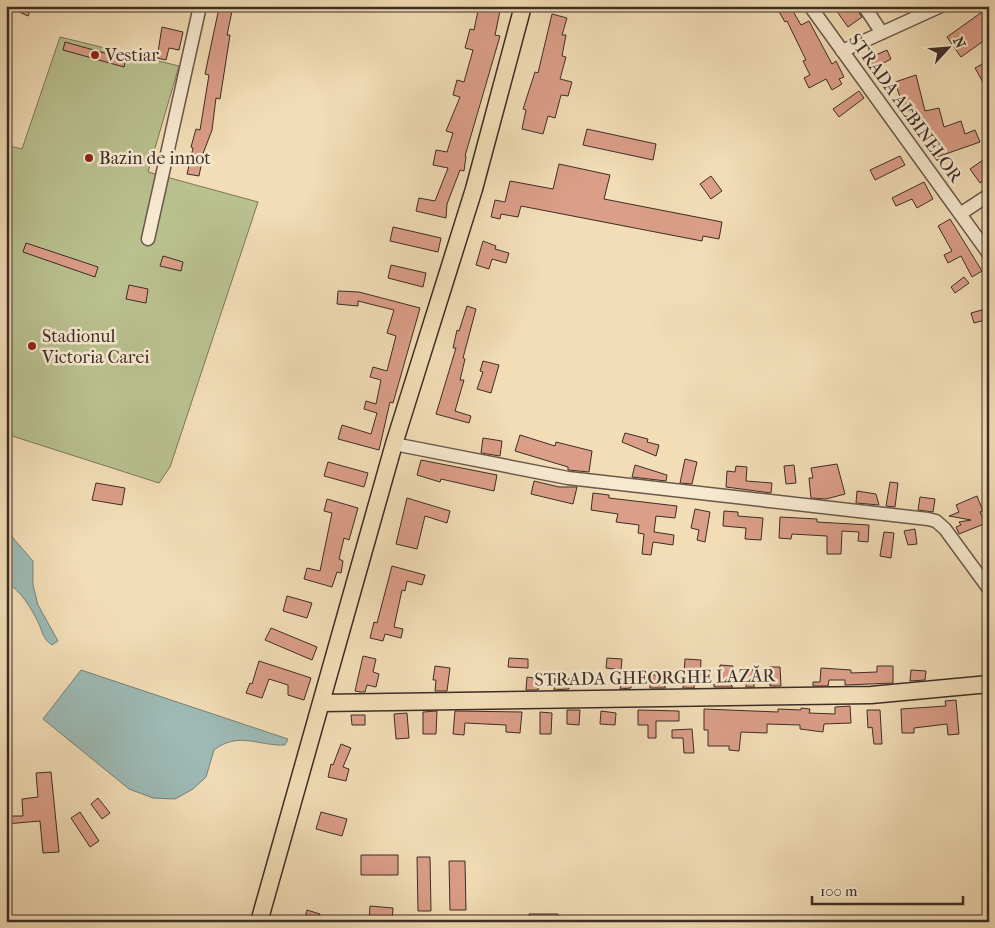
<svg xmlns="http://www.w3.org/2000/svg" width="995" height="928" font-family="'IM FELL French Canon',serif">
  <rect width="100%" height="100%" fill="#f2ddb6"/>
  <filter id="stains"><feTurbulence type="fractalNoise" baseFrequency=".004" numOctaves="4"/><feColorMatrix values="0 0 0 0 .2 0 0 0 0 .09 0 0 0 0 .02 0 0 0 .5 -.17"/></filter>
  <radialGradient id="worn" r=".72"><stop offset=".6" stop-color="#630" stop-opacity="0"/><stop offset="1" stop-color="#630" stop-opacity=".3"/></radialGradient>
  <path fill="#b9c18f" stroke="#7a775b" d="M60 37 179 66 148 172 258 202 170 467 159 483 6 434V145L22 149Z"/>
  <path fill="#9dbab5" stroke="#76827c" d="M6 521 13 538 33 561V585L38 605 58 641 52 645C42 638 43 632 38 622 30 606 21 591 6 582Z
    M81 670 288 739 285 745C257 746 239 731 214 750L206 777 193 789 175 799 153 798 129 789 43 719Z"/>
  <path fill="#db9e88" stroke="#3c2d27" d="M6 6H32L28 16Z
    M479 6H501L495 35 500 36 465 156H466L464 171 460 170 447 204 446 218 416 211 419 198 435 201 448 168 433 165 436 150 447 152 453 133 446 131 460 97 453 95 457 80 464 82 473 50 465 48 470 29 474 30Z
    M785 6H802L794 13 801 25 809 21 832 64 836 61 844 77 839 79 842 84 832 90 826 79 809 88 804 78 810 75 803 61 806 60 787 21 785 22 778 10Z
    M833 6H854L862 17 848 27Z
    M989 7V37L961 57 947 37Z
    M219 8 232 11 227 35H230L220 99 216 98 212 130 204 151 199 176 187 174 193 148 191 147 196 129 200 130 209 75 205 74Z
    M552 14 567 18 562 35H566L562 56 566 57 560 79 572 82 568 96 561 95 555 118 548 116 543 134 522 129 526 110 523 109 535 72 538 73Z
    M162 27 183 32 179 50 169 48 166 60 157 58Z
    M65 42 126 59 124 67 63 50Z
    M887 50 891 59 872 69 867 59Z
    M986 62 989 67V93L975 68Z
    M916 75 925 111 939 108 944 127 961 121 965 134 975 130 980 142 937 157 925 123 916 126 912 109 905 112 895 82Z
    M859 91 864 98 839 117 833 109Z
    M587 129 656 144 653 160 583 145Z
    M900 156 905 165 875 180 870 170Z
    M989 156V177L980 183 970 169Z
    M559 164 610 175 604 199 722 222 719 239 703 236 702 241 521 206 518 217 501 214 500 219 491 217 495 200 505 202 510 181 553 189Z
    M711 176 722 191 711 199 700 184Z
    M924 182 933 199 917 208 912 199 896 206 892 198Z
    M950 219 982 271 972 277 961 256 948 263 944 255 952 251 938 226Z
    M393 227 441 238 438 252 390 241Z
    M483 241 496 246 495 249 509 253 506 263 492 259 489 269 476 265Z
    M26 243 98 267 95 277 23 252Z
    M163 256 183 262 181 271 160 266Z
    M391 265 426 273 423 287 388 278Z
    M964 277 969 283 955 293 951 287Z
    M129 285 148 289 146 303 126 299Z
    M338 291 359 292 420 308 393 403 390 402 379 450 338 439 342 425 371 434 377 413 364 409 366 401 376 404 381 380 370 377 373 367 387 371 396 336 387 333 394 310 358 301V306L337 304Z
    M467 306 476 309 463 358 465 359 460 380H464L455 411 471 416 469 423 436 414 456 348H453L457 330 459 331Z
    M989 308V319L974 323 971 313Z
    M483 361 499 365 491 393 477 389 483 372 480 371Z
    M625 433 648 439 647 442 659 445 656 456 622 442Z
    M520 435 555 446 556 442 592 451 589 472 568 470V467L515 451Z
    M483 438 502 441 500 456 481 453Z
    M685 459 697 462 692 484 680 483Z
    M421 460 497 475 494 491 441 479 440 482 417 475Z
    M328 462 368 473 364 487 324 476Z
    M837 464 845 494 826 499 811 498 809 478H813L811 468Z
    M635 465 667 475 666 481 632 477Z
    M794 465 796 483 786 484 784 466Z
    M736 466 747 467 746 481 772 483 771 493 726 487 727 471 735 472Z
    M534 481 559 487H577L573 504 531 494Z
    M890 482 898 483 895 507 886 506Z
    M96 483 125 488 122 505 92 500Z
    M857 491 876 494 879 505 856 503Z
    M593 493 609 495V498L677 506 675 518 656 516 654 532 674 535 673 545 653 542 651 555 642 554 644 534 638 533 639 525 616 522 618 514 591 510Z
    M977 496 983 511 980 512 983 518 989 517V522L959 534 956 527 961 525 959 522 971 520 949 516 959 512 956 505Z
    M920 497 935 499 933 512 918 510Z
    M407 498 450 511 447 523 425 516 417 549 396 544Z
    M327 499 358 508 349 540 344 538 339 559 343 561 341 573 337 572 332 587 304 579 307 568 320 571 332 513 324 511Z
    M695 509 710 512 705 542 697 540 699 530 691 528Z
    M724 511 738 512V516L763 518 761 540 745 539 746 528 723 526Z
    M780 517 817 519V522L869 525 868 542 858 541 859 532 842 531 841 554H827V536L792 534 791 539 779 538Z
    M915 529 917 544 908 545 904 531Z
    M884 532 894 533 891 558 880 556Z
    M392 566 425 575 422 585 407 581 405 591 402 590 394 627 403 629 401 638 385 634 383 641 370 638 374 622 377 623Z
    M287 596 312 603 307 618 283 611Z
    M271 628 317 647 312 660 265 640Z
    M363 656 376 659 373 672 379 674 376 687 367 685 365 692H360L355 691Z
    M509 658 528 659V668L508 667Z
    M607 658 622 659 621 670 606 668Z
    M685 659 701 660 700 679H695L694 688H683Z
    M259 661 311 678 304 700 288 695V685L269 679 262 698 246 693 250 683 252 684Z
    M720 665 733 666 731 685 733 687H714V684H718Z
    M435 666 450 668 447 691H435L436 680H433Z
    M877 666H893V683L845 685V680H829L828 686H813V682H820L821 668 851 670V673L877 672Z
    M769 667H780L781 686H770Z
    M747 670H755L754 687H746Z
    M911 670 926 671 925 680 910 681Z
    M623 673 633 675 631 688 620 689Z
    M650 675H665V688H650Z
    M527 677 540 679 538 690H526Z
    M555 678 570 679 569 689 554 690Z
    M956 700 959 734 948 735 947 724 914 728V733H902L901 709 946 706 945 701Z
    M850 706 851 723 824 724 823 732 800 729V725L767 724V733L741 732 739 751 729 750V746H708V730H704V709L778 712V709L801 710V708L810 709 809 713 835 714V707Z
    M567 710H580L579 725 567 724Z
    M638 710 679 711V721H656V738H648V725H638Z
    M867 710H880L882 744H874L872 727 868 728Z
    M437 711 436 734H423V712Z
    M455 711 522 712 520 733 506 732V725L465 723 464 735 453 734Z
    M601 711 616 713 615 725 600 724Z
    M540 712 552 713 551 734H540Z
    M407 713 409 738 396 739 394 714Z
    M351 715H365V725H352Z
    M692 729 694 753H684L683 738H672V730Z
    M341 744 351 748 343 767 349 769 346 781 328 777 331 764 333 765Z
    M51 772 59 852 43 853 40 821 6 824V816H23L22 799 38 797 36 773Z
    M98 798 110 813 102 819 91 804Z
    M80 812 99 841 90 847 71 818Z
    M321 812 347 819 342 836 316 829Z
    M361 855H398V875H361Z
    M417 857H430L431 911H418Z
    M449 861H465L466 910H450Z
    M370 906 393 908 392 922H369Z
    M307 910 320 914 318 922H304Z
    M529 914H558L559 922H529Z"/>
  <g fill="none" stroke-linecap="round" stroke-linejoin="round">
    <defs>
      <path id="minor" d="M810 6 989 254
        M864 6 882 33
        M842 51 941 6
        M960 214 989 195
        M148 239 200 6
        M394 444 568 478 928 519 936 521 945 529 989 589"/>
      <path id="major" d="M322 703 871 695 989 684
        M259 922 394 444 474 189 523 6"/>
    </defs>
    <use href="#minor" stroke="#6a594b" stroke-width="15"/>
    <use href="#major" stroke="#3c2d27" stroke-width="19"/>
    <use href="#minor" stroke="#f7e9d0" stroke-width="12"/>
    <use href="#major" stroke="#f2ddb6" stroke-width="16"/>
  </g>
  <g fill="#8f2418" stroke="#f7e9d0" stroke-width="2">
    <circle cx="95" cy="55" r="5"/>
    <circle cx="89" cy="158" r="5"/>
    <circle cx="32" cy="346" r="5"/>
  </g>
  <g text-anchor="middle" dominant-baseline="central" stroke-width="5" stroke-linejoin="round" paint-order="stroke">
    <g font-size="18" fill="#3c2d27" stroke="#f7e9d0" text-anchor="start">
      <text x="105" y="55">Vestiar</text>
      <text x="99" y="158">Bazin de innot</text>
      <text x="42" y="336">Stadionul<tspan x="42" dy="21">Victoria Carei</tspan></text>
    </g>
    <g font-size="18" fill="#3c2d27" stroke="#f7e9d0">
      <text transform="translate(905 108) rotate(54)">STRADA ALBINELOR</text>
      <text transform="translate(655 678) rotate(-1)">STRADA GHEORGHE LAZĂR</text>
    </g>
  </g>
  <rect width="995" height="928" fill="none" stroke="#f2ddb6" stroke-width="25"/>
  <rect x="8" y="8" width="980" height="913" fill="none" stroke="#3c2d27" stroke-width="2.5"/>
  <rect x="12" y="12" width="970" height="903" fill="none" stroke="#3c2d27"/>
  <g transform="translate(948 48) rotate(64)" stroke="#f7e9d0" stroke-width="4" paint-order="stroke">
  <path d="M0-4L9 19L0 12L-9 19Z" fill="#3c2d27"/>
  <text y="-8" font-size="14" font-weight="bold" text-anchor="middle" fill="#3c2d27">N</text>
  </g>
  <path d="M812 896v8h151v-8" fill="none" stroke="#3c2d27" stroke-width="2.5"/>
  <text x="820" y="896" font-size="15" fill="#3c2d27" stroke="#f7e9d0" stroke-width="4" paint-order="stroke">100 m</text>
  <rect width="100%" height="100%" filter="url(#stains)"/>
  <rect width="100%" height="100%" fill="url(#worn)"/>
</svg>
